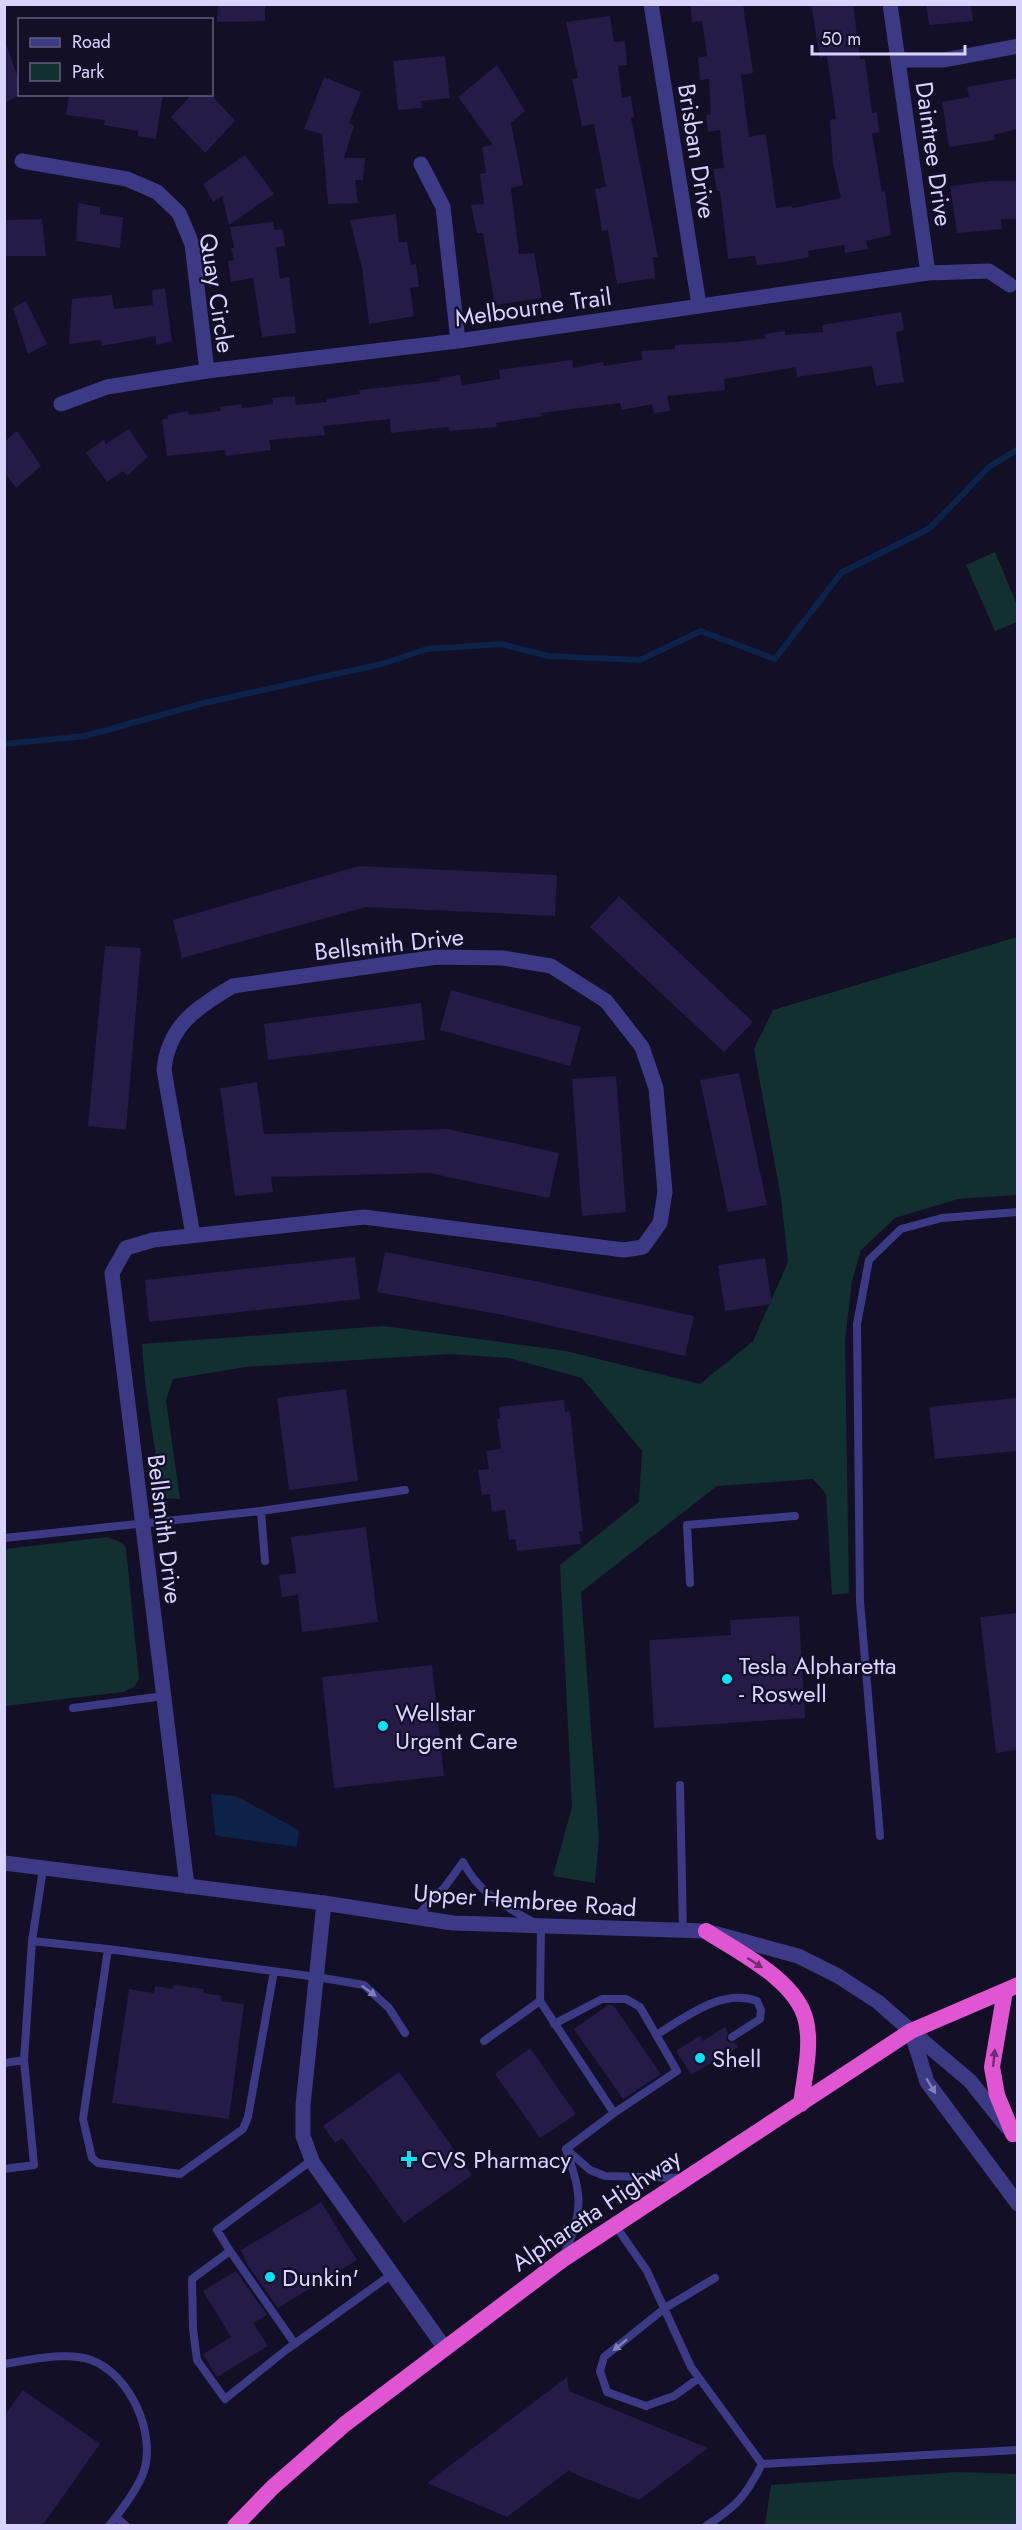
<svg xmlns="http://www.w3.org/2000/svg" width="1022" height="2530" font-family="Jost,sans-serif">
  <rect width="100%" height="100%" fill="#130f26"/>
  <path fill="#12302f" d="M995 552 1017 605V622L995 631 966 565Z
    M1017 937V1195L958 1199 895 1218 861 1250 852 1281 845 1341 849 1593 832 1595 826 1494 813 1479 717 1486 581 1592 599 1838 595 1883 553 1876 572 1807 560 1565 639 1502 642 1451 582 1378 509 1358 450 1354 245 1367 173 1379 166 1400 180 1499 162 1498 145 1382 142 1344 383 1326 566 1351 700 1384 753 1341 788 1262 781 1198 754 1049 773 1010Z
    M107 1537 122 1543 126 1548 139 1679 134 1687 123 1692 5 1706V1549Z
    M957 2472 1017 2474V2525H765L771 2485Z"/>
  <path fill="#0c2248" d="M211 1794 236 1796 299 1830 297 1847 218 1836 215 1834Z"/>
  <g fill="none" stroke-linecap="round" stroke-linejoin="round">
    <path stroke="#0c2248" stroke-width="6" d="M4 744 85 736 204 703 382 664 427 649 502 644 548 656 640 660 701 631 775 659 841 573 930 528 989 467 1018 449"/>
  </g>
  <path fill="#241b47" d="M218 4H265V21L217 22Z
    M690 4H743L753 73 741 75 749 137 766 134 776 208 792 206 793 208 841 198 833 164 830 120 836 119 827 56 820 58 811 4H853L860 59H865L872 113 877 112 879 132 872 133 882 192 885 191 891 235 866 241 868 249 845 253 844 245 808 251 809 257 783 262 757 265 755 256 728 259 720 191H717L713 169 724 168 720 130 708 132 706 115 711 114 709 79 700 80 698 58 707 56 702 21 692 22Z
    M926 4H971L973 21 929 25Z
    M610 16 614 42 625 41 627 65 618 66 622 98 631 96 634 117 631 118 658 257H653L655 278 617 284 608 230 602 231 595 189 606 187 594 124 582 126 572 79 578 78 566 22Z
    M4 47H7L20 83V94H23L4 103Z
    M445 56 450 98 421 101 422 108 398 110 393 61Z
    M497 65 525 111 511 123 523 185 511 188 519 254 534 253 542 298 495 305 483 233H477L471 205 484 204 480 174 486 173 482 147 493 145 458 97Z
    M324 77 361 92 349 123 354 126 344 158H365L363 180H355L358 203 328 204 322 134 304 129Z
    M1017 78V129L994 135 995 140 949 147 942 102 969 97 967 87Z
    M69 94H163L156 139 138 136V131L104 125 105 120 66 115Z
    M192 94H211L235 121 205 153 171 117Z
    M245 155 274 194 229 225 222 196 213 202 203 184Z
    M989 181H1017V219H1001L1002 229 957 233 950 186Z
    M78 203 100 207V214L123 217 120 248 76 241Z
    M396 214 399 242H407L411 265 416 264 419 287 410 288 414 316 369 324 362 268 350 220Z
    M42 219 46 256H4V220Z
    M273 222 274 230 283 229 285 246 276 247 280 279 289 277 296 333 262 337 253 278 231 282 228 261 234 260 231 248H234L230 227Z
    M165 288 172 341 156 345V336L102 346 101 340 69 344 72 299 112 295 114 309 153 305 152 290Z
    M26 301 47 344 28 354 13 308Z
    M901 312 904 330 896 332 904 382 876 386 872 366 797 377 796 367 724 379 725 390 667 396 670 411 654 413 652 404 622 410 620 403 541 413 542 416 496 423 497 427 449 431 448 427 391 433 390 419 323 426 325 435 269 440 271 450 226 456 225 450 167 456 162 419H168V415L188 411 189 415 221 411 220 407 242 404V408L273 404 272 398 295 396 296 405 327 402V399L360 394 359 390 440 381 439 378 460 375 462 385 500 379 499 370 572 360 573 368 603 362 604 366 642 360 641 351 675 349V345L735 342 765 338 764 334 785 331V335L823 332 822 325Z
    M129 429 148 457 127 476 123 471 107 482 86 453 104 439 106 444Z
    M17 431 41 466 16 488 4 472V442Z
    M359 866 557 875 555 916 366 907 182 958 173 920Z
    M619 896 753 1022 724 1052 590 927Z
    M105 946 141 948 126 1130 88 1126Z
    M451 990 581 1027 570 1066 440 1030Z
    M421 1003 425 1040 268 1060 264 1024Z
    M739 1073 767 1205 728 1212 700 1080Z
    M616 1076 626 1212 582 1216 572 1079Z
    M257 1082 264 1134 447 1129 559 1153 549 1198 429 1173 271 1177 273 1192 235 1196 220 1088Z
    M385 1252 535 1281 694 1316 685 1356 508 1316 377 1292Z
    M355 1257 360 1299 149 1322 145 1280Z
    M765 1258 772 1304 725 1311 718 1265Z
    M346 1389 358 1481 289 1490 277 1398Z
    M1017 1398V1451L935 1459 929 1407Z
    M564 1400 565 1412 570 1411 583 1531 579 1532 581 1544 517 1551 515 1539 509 1540 505 1510 492 1512 490 1494 482 1495 478 1470 489 1469 486 1451 501 1449 497 1419H500L499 1407Z
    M366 1527 378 1622 302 1632 298 1595 282 1597 279 1575 296 1573 291 1537Z
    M1017 1613V1750L996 1753 980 1617Z
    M799 1616 805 1718 654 1728 649 1640 731 1635 730 1620Z
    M432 1665 444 1776 334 1788 322 1677Z
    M174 1985 204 1989 203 1993 222 1996 221 2001 244 2004 229 2119 112 2103 129 1989 154 1993 155 1986 172 1989Z
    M608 2005H613L661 2074 623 2099 574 2029Z
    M725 2027 728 2032 726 2040 730 2043H735L738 2047 691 2075 676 2051 700 2036 703 2041Z
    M530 2048 576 2114 540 2138 495 2074Z
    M399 2072 472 2175 404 2223 342 2138 335 2143 323 2126Z
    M321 2202 357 2260 278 2308 247 2264 241 2250Z
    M236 2271 267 2315 253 2323 268 2346 217 2377 203 2354 231 2337 203 2291Z
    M567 2377 569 2391 708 2448 639 2500 568 2471 507 2517 427 2483Z
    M23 2390 100 2444 42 2526H4V2416Z"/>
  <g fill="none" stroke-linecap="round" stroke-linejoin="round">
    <path stroke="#3d3a85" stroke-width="8" d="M261 1511 265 1561
      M4 1538 261 1511 405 1490
      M690 1583 687 1525 795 1516
      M73 1708 164 1696
      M680 1785 683 1930
      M880 1836 860 1601 857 1324 869 1260 901 1229 942 1218 1018 1212
      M416 1917 444 1888 463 1862C481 1897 509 1907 541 1927L540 2001 614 2113 566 2149
      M32 1941 108 1949
      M274 1971 248 2117 243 2129 180 2174 98 2163 92 2158 83 2119 108 1949 317 1977 364 1985 389 2008 405 2033
      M554 2024 602 1999H626L640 2007 677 2071 614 2113
      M656 2035C685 2018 721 1988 757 2001L761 2010 760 2019 732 2037
      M484 2041 540 2001
      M4 2063 24 2060
      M566 2149 590 2170 605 2176 683 2178
      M312 2160 217 2230 230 2251 192 2279 193 2329 197 2360 225 2399 286 2350 392 2274
      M4 2169 34 2165 24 2060 32 1941 43 1869
      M615 2225 647 2271 691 2367 762 2464C745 2497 738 2505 706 2526
      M230 2251 295 2344
      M564 2255C583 2210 583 2197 566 2150
      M4 2364C29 2360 68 2351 91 2360 130 2374 156 2433 144 2471 139 2487 120 2512 109 2526
      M699 2378 674 2396 646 2406 607 2392 600 2371 604 2357 665 2308 715 2278
      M762 2464 1018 2450
      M116 2517 126 2526"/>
    <path stroke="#3d3a85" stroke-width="15" d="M651 4 699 305
      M890 4 928 273
      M898 60H944L1018 46
      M22 161 127 179 157 192 179 213 192 244 207 371
      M421 164 443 207 458 341
      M61 404 107 387 207 371 458 341 928 273 989 271 1010 285
      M187 1886 112 1273 126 1248 153 1240 364 1217 624 1250 643 1247 660 1223 665 1192 656 1088 642 1047 606 1001 551 966 503 958 437 957 233 986C197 1007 168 1026 164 1070L193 1235
      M324 1903 303 2105V2136L313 2163 444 2347
      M911 2031 927 2082 1018 2204
      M911 2031 970 2081 1007 2127"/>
    <path stroke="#3d3a85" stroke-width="15" d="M4 1863 324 1903 453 1923 706 1931 798 1956 838 1976 878 2002 911 2031"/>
    <path stroke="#e055d1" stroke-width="16" d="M706 1931C738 1952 797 1980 806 2021 812 2047 804 2078 801 2104
      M1005 1991 992 2067 997 2095 1013 2134
      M235 2526 273 2487 345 2424 562 2260 911 2031 1018 1985"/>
  </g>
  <defs><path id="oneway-solid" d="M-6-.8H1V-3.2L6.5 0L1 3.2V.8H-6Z" transform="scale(1.5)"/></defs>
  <g fill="#6f2e73">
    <use href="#oneway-solid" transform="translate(755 1963) rotate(33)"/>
    <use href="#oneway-solid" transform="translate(994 2058) rotate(-84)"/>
  </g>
  <g fill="#837fbc">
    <use href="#oneway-solid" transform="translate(369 1991) rotate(37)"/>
    <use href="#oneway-solid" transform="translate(931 2086) rotate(59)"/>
    <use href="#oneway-solid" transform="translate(620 2345) rotate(141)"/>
  </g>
  <g fill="#00e5ff" stroke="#130f26" stroke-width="2">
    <circle cx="727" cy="1679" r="6"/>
    <circle cx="383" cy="1726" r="6"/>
    <circle cx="700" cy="2058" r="6"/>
    <path d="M406 2150h6v6h6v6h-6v6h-6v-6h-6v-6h6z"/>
    <circle cx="270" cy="2277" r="6"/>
  </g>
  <g text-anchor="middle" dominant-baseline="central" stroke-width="4.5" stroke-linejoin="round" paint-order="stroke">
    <g font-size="24" fill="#d9d4ff" stroke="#130f26">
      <text transform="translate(697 151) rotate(81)">Brisban Drive</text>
      <text transform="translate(934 154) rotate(82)">Daintree Drive</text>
      <text transform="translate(217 293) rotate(81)">Quay Circle</text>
      <text transform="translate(533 307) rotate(-8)">Melbourne Trail</text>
      <text transform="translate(389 944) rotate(-6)">Bellsmith Drive</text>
      <text transform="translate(165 1529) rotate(83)">Bellsmith Drive</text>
      <text transform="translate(525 1900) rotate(4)">Upper Hembree Road</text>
      <text transform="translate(596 2210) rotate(-34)">Alpharetta Highway</text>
    </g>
    <g font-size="24" fill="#d9d4ff" stroke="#130f26" text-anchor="start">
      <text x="739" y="1665">Tesla Alpharetta<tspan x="739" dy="28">- Roswell</tspan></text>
      <text x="395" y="1712">Wellstar<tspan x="395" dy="28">Urgent Care</tspan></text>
      <text x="712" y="2058">Shell</text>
      <text x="421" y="2159">CVS Pharmacy</text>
      <text x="282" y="2277">Dunkin'</text>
    </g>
  </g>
  <rect width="1022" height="2530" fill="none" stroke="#d9d4ff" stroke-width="12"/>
  <rect x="18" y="18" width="195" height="78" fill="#130f26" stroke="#625e7d" stroke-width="1.5"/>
  <rect x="30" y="38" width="30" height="9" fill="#3d3a85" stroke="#625e7d" stroke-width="1.5"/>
  <text x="72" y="48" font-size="18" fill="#d9d4ff">Road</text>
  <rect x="30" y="63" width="30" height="18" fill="#12302f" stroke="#625e7d" stroke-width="1.5"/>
  <text x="72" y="78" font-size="18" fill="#d9d4ff">Park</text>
  <path d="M812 45v9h153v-9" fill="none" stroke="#d9d4ff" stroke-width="3"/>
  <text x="821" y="45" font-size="18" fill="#d9d4ff" stroke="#130f26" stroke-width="4.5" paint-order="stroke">50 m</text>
</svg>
